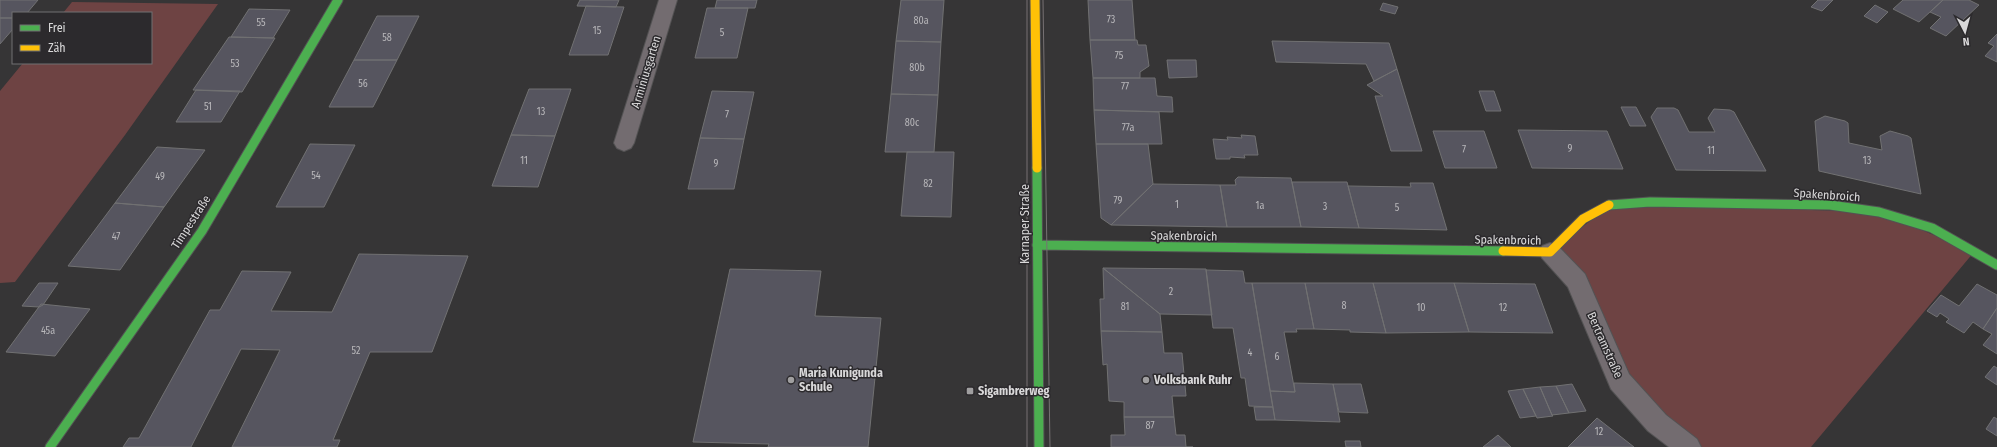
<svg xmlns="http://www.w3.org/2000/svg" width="1997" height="447" font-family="'Fira Sans Condensed',sans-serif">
  <rect width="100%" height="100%" fill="#363536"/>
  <path fill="#6e4343" d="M72 2 218 4 125 135 15 282 0 283V91L23 63H151V13H63Z
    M1612 204 1879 212 1974 252 1811 447H1688L1657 423 1550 252Z"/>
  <path fill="#56555f" stroke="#717172" d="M0 0H38L27 13H13V18H0Z
    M580 0H619L616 7 577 6Z
    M717 0H757L755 8H715Z
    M901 0H944L941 42 896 41Z
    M1088 0H1132L1135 40H1090Z
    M1818 0H1833L1822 11 1811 7Z
    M1903 0H1943L1919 22 1893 9Z
    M1943 0H1969L1979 5 1946 36 1930 28 1941 17 1930 12Z
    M1383 3 1398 7 1395 14 1380 10Z
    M1875 5 1888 12 1877 23 1864 16Z
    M586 6 624 7 608 55H569Z
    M707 8H748L737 58H695Z
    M249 9 290 10 273 38 231 37Z
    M377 16H419L397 60H354Z
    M0 18H13V29L0 44Z
    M1997 34V62L1985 56 1994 46 1988 43Z
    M229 37 275 38 242 92 193 90Z
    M1090 40H1137L1138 45H1146L1149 66 1140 72V78H1093Z
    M896 41 941 42 938 95 891 94Z
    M1272 41 1389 43 1397 69 1374 81 1366 64 1276 62Z
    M354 60H397L373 107H329Z
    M1167 60H1196L1197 77 1169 78Z
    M1397 69 1422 151H1391L1375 96H1383L1367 85Z
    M1093 78H1155L1157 96 1172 97 1173 112 1094 110Z
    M529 89H571L555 136 511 135Z
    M196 90 240 91 221 122H176Z
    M712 91 754 92 744 139 700 138Z
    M1479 91H1494L1501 111H1486Z
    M891 94 938 95 934 152H885Z
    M1621 107H1636L1646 126H1630Z
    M1657 108H1674L1678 110 1689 132H1715L1708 118 1714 109 1730 110 1734 112 1766 171 1676 170 1651 117Z
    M1094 110 1159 112 1162 144H1096Z
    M1825 116 1845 121 1848 123 1849 143 1882 150 1880 136 1890 131 1908 136 1911 138 1921 194 1819 171 1815 121Z
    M1518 130 1607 131 1623 169 1532 168Z
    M1433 131H1484L1497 168H1445Z
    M511 135 555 136 538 187 492 186Z
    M1241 135 1255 136 1258 155H1244L1245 158 1230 157V159H1216L1213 139 1228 140 1227 137 1242 138Z
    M700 138 744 139 734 189H688Z
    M310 144 355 145 324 207H276Z
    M1096 144H1148L1153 184 1111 225 1101 218Z
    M157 147 205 150 164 207 115 203Z
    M907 152H954L951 217 901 216Z
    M1238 177 1291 178 1301 227H1227L1220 185H1236L1235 180Z
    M1292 182H1347L1359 228 1301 227Z
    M1410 183H1433L1447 230 1359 228 1348 186 1411 187Z
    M1153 184 1220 185 1227 227 1111 225Z
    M115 203 164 207 120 270 68 266Z
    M359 254 468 256 432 352H370L333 440H340L337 447H232L280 350 241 349 191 447H123L129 438H139L210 310H220L242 271 291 272 271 311 332 312Z
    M1103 268 1160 314 1162 332 1101 331 1100 299H1104Z
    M1103 268 1206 269 1212 315 1160 314Z
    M730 269 821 271 815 316 881 318 868 447H768L769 444 693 442Z
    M1206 270 1243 271 1245 283H1252L1273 407 1249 406 1245 378H1241L1233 328H1213Z
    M39 283H58L43 305 39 307 22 306Z
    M1252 283H1305L1314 329H1296L1297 332H1284L1295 392 1270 391Z
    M1305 283H1373L1386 333 1350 332V330L1314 329Z
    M1373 283H1454L1469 332 1386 333Z
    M1454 283 1535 284 1553 333 1469 332Z
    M1977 284 1997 295V308L1983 329 1973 322 1964 333 1946 322 1949 319 1940 313 1937 317 1927 311 1941 295 1959 306Z
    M41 304 90 309 55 356 6 352Z
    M1997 308V354L1983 345 1992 334 1983 329Z
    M1101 331 1162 332 1164 353H1182L1186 396H1172L1174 417H1124V402L1109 401 1107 364 1103 365Z
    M1994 366 1997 368V385L1985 377Z
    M1294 383 1333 384 1340 422 1275 420 1270 391 1295 392Z
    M1333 384H1361L1368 413 1339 412Z
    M1572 384 1586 411 1569 413 1556 386Z
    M1556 386 1569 413 1552 415 1540 387Z
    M1540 387 1552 415 1553 416 1537 418 1523 389Z
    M1523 389 1536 416 1520 418 1508 391Z
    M1254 407H1273L1275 420H1256Z
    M1124 417H1174L1176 435H1185L1186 447H1193H1111V435H1125Z
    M1994 417 1997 419V436L1986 429Z
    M1597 418 1634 447H1568Z
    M1498 435 1511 447H1483Z
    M1345 441H1360L1361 447H1346Z"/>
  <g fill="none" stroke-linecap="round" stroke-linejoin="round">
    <defs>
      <path id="street" d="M659 0H677L634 143 631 148 624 151 617 148 614 143Z
        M1550 243 1558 246 1585 274 1629 374 1666 415 1697 439 1701 447H1669L1648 431 1611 389 1568 287 1542 258 1539 252 1542 246Z"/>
      <path id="fast" d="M1037 168 1039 447
        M1609 205 1650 202 1830 205 1879 212 1932 228 1997 265
        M1037 245 1503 251
        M50 447 202 231 338 0"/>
      <path id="slow" d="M1035 0 1037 168
        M1503 251 1550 252 1583 219 1609 205"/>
    </defs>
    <use href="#street" stroke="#535253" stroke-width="2"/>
    <use href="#fast" stroke="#535253" stroke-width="11"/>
    <use href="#slow" stroke="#535253" stroke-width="11"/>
    <use href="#street" fill="#736c70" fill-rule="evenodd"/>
    <use href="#fast" stroke="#4caf50" stroke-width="9"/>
    <use href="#slow" stroke="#ffc107" stroke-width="9"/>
    <path stroke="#767173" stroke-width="1" d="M1027 0V447
      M1043 0 1050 447"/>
  </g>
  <g fill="#a09fa0" stroke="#2c2a2d" stroke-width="1.5">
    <circle cx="791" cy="380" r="4"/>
    <circle cx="1146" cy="380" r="4"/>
    <rect x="966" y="387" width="8" height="8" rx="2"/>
  </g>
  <g text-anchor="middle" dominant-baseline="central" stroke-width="3" stroke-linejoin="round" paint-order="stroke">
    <g font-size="10" fill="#b8b7ba">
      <text x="1111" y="20">73</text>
      <text x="921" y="21">80a</text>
      <text x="261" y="23">55</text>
      <text x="597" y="31">15</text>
      <text x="722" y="33">5</text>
      <text x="387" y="38">58</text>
      <text x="1119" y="56">75</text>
      <text x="235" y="64">53</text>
      <text x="917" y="68">80b</text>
      <text x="363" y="84">56</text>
      <text x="1125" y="87">77</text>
      <text x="208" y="107">51</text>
      <text x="541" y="112">13</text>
      <text x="727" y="115">7</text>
      <text x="912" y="123">80c</text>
      <text x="1128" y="128">77a</text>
      <text x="1570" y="149">9</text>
      <text x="1464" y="150">7</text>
      <text x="1711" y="151">11</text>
      <text x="524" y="161">11</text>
      <text x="1867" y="161">13</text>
      <text x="716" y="164">9</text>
      <text x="316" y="176">54</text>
      <text x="160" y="177">49</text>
      <text x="928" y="184">82</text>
      <text x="1118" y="201">79</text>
      <text x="1177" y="205">1</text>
      <text x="1260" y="206">1a</text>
      <text x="1325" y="207">3</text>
      <text x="1397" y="208">5</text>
      <text x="116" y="237">47</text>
      <text x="1171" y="292">2</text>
      <text x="1344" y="306">8</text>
      <text x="1125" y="307">81</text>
      <text x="1421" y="308">10</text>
      <text x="1503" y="308">12</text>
      <text x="48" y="331">45a</text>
      <text x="356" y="351">52</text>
      <text x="1250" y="353">4</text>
      <text x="1277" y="357">6</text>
      <text x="1150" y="426">87</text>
      <text x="1599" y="432">12</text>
    </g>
    <g font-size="12" fill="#d9d8d9" stroke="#2c2a2d">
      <text transform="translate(646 72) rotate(-73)">Arminiusgarten</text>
      <text transform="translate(1827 195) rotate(4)">Spakenbroich</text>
      <text transform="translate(191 222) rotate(-57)">Timpestraße</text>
      <text transform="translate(1025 224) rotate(-90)">Karnaper Straße</text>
      <text transform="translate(1184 236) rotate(1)">Spakenbroich</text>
      <text transform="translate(1508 240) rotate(1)">Spakenbroich</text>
      <text transform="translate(1605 345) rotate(66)">Bertramstraße</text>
    </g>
    <g font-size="12" font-weight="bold" fill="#d9d8d9" stroke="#2c2a2d" text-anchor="start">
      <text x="799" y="373">Maria Kunigunda<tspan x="799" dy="14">Schule</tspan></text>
      <text x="1154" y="380">Volksbank Ruhr</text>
      <text x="978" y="391">Sigambrerweg</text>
    </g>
  </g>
  <rect x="12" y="12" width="140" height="52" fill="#2c2a2d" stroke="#717072"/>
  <rect x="20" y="25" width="20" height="6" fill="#4caf50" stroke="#717072"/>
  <text x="48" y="32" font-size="12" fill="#d9d8d9">Frei</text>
  <rect x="20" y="45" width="20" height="6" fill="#ffc107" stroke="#717072"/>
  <text x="48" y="52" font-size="12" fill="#d9d8d9">Zäh</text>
  <g transform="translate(1965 32) rotate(174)" stroke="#2c2a2d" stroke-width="3" paint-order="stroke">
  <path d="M0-3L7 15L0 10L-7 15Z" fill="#d9d8d9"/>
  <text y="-6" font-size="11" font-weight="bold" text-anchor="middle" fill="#d9d8d9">N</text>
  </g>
</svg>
